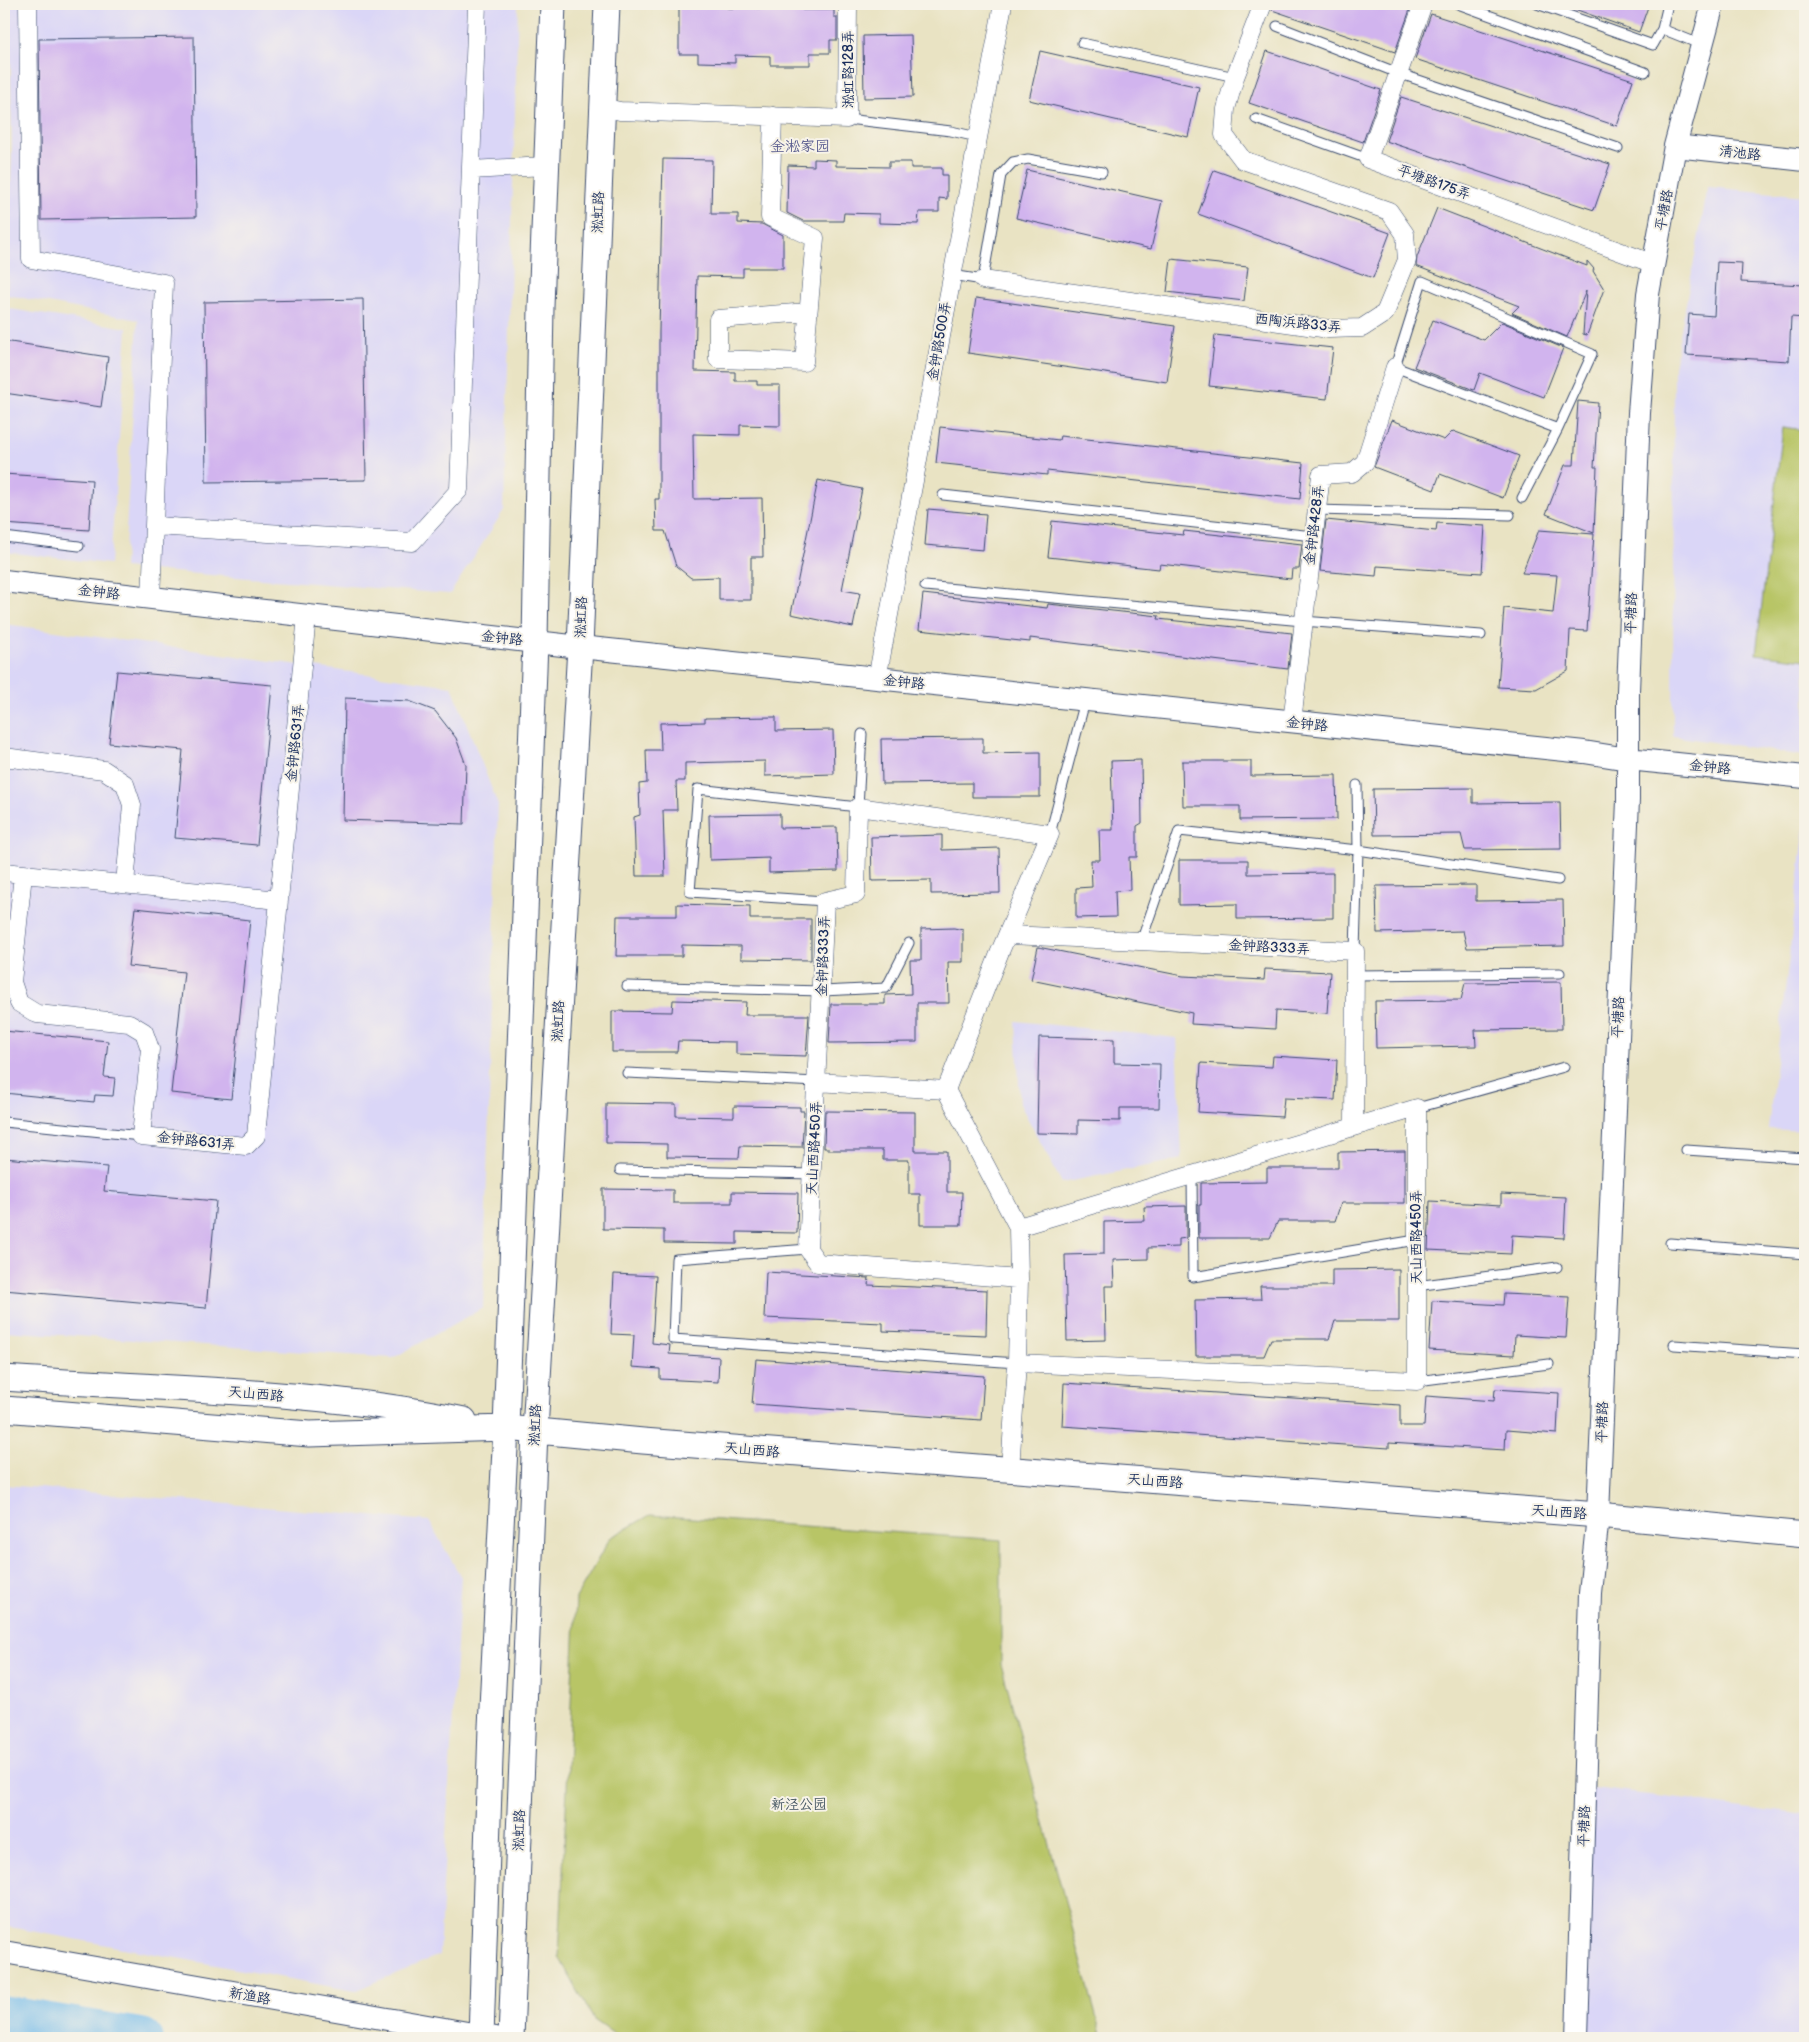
<svg xmlns="http://www.w3.org/2000/svg" width="1809" height="2042" font-family="'Balsamiq Sans','LXGW WenKai TC',sans-serif">
  <rect width="100%" height="100%" fill="#f7f3e8"/>
  <filter id="ink" filterUnits="userSpaceOnUse"><feTurbulence type="fractalNoise" baseFrequency=".02" numOctaves="2"/><feDisplacementMap in="SourceGraphic" scale="10" xChannelSelector="R" yChannelSelector="G"/><feConvolveMatrix kernelMatrix="1 2 1 2 8 2 1 2 1" color-interpolation-filters="sRGB"/></filter>
  <filter id="wash" filterUnits="userSpaceOnUse"><feTurbulence type="fractalNoise" baseFrequency=".0096" numOctaves="4" result="noise"/><feDisplacementMap in="SourceGraphic" scale="20" xChannelSelector="R" yChannelSelector="G"/><feGaussianBlur stdDeviation="1.12" result="paint"/><feColorMatrix in="noise" values="0 0 0 0 0 0 0 0 0 0 0 0 0 0 0 0 0 1.4 0 .05"/><feComposite in="paint" operator="in"/></filter>
  <g filter="url(#wash)">
    <rect width="100%" height="100%" fill="#e9e3c3"/>
    <path fill="#dad6f7" d="M10 4H518L504 510 450 594 124 568 138 320 7 295 12 153Z
      M1708 187 1805 196V756L1673 736 1674 367Z
      M4 308 127 328 110 564 4 552Z
      M4 624 452 686 498 805 483 1308 393 1358 4 1331Z
      M1805 826V1131L1768 1129Z
      M1016 1021 1177 1038 1182 1159 1062 1183 1020 1104Z
      M4 1485 429 1521 461 1577 439 1955 355 1991 4 1926Z
      M1586 1787 1805 1815V2038H1589Z"/>
    <path fill="#b8c566" stroke="#6a7a62" d="M1783 427 1805 430V660L1756 654Z
      M650 1515 1001 1540V1664L1102 2038H620L594 2020 559 1957 576 1598 610 1538Z"/>
    <g fill="none" stroke-linecap="round" stroke-linejoin="round">
      <path stroke="#72baea" stroke-width="39" d="M4 2015 143 2038"/>
    </g>
    <g id="blocks">
      <path fill="#d1b4ee" d="M706 4H727V8L781 9V4H802V10H834V17H837V40H830V53H810V65H770V56L735 55V63L698 62V54H679V7H705Z
        M1273 4H1412L1395 52 1272 10Z
        M1566 4H1649L1639 32 1566 6Z
        M1431 14 1633 80 1617 126 1415 59Z
        M911 35 913 97 864 98 863 36Z
        M194 37 196 217 41 220 39 39Z
        M1040 51 1199 87 1188 137 1029 100Z
        M1267 51 1381 90 1363 142 1249 103Z
        M1401 97 1610 164 1594 210 1386 141Z
        M663 159 712 160 711 214H738V223L762 224 783 235V268H743V277L697 276 695 371 735 372V381H757V385H780V426L740 425V435L693 434 694 499 762 498 763 557H751V600H719V577L691 578 676 566 665 531H656L655 499H659V331Z
        M814 159 836 160V166L889 167V162H911V168H942V175H947V199L939 198V212H919L918 224 879 223V214L844 213 843 221H803L787 213 788 165 814 166Z
        M1027 170 1162 201 1151 249 1016 218Z
        M1214 170 1390 233 1373 278 1198 214Z
        M1437 208 1587 266V261L1594 269 1593 271 1604 289 1587 335 1583 334 1586 291 1567 337 1512 313 1519 306 1416 266 1417 257Z
        M1171 259 1248 267 1244 301 1167 292Z
        M1717 262 1742 263 1741 282 1805 285V318L1791 317 1789 361 1686 355 1689 314 1714 316Z
        M976 298 1175 326 1167 382 968 353Z
        M363 299 366 480 206 482 204 302Z
        M1433 320 1484 340 1502 322 1563 348 1544 397 1480 373 1474 390 1414 367Z
        M1215 335 1333 348 1327 399 1209 386Z
        M4 341 108 357 101 407 4 393Z
        M1578 401 1598 403 1594 467H1597L1594 533 1546 514 1565 465H1574Z
        M1392 420 1444 440 1453 431 1519 456 1503 498 1440 474 1434 490 1374 467Z
        M940 427 1059 440 1060 436 1303 463 1300 499 1047 471V475L936 463Z
        M4 474 92 480 89 530 4 524Z
        M818 480 862 489 842 590 860 593 853 627 791 614Z
        M928 509 986 514 983 550 925 545Z
        M1326 520 1436 531 1437 523 1485 526 1482 573 1377 566 1376 576 1320 571Z
        M1052 521 1183 535 1184 531 1302 544 1299 569H1292L1291 579 1160 564 1159 569 1048 557Z
        M1539 530 1594 534 1587 631 1570 630 1568 671 1536 689 1498 687 1504 608 1553 613 1557 575 1522 573Z
        M923 594 1047 608 1048 604 1159 616 1158 619 1292 633 1288 669 1030 638V642L919 630Z
        M117 671 272 685 257 845 175 838 183 750 109 743Z
        M345 698 409 701 435 711 456 738 466 765 464 824 343 820Z
        M776 717V731L833 730 834 774 765 776V761L685 763V781H676L677 810H663L665 876H636L634 817 640 815 639 784 647 783 646 750H661L660 723 705 722V718Z
        M983 738V753L1040 752V797H972V783L882 784 881 739Z
        M1141 760 1142 823 1137 826V857H1129L1130 890 1115 891 1116 917 1076 918V888L1092 887 1091 860H1100L1099 830H1113L1111 761Z
        M1182 761H1251V776L1336 775 1337 819 1240 820V806H1183Z
        M1473 788V803L1560 802 1561 849 1465 850 1461 834 1374 835 1373 789Z
        M780 814V828L837 827 838 871 769 873V858L710 860 709 815Z
        M942 835V850L999 848 1000 893 931 894V880L872 881 871 837Z
        M1179 860H1248V874L1333 873V918L1237 919V904L1179 905Z
        M1476 885V901L1563 900 1564 946 1467 948 1463 931 1377 933 1376 886Z
        M677 904 750 906V919H811V960L741 959V946L682 945V956H616L617 916H677Z
        M135 908 250 920 231 1099 171 1093 184 972 128 966Z
        M954 928 963 930V962H948L949 1003H917V1042L829 1043 831 1004H885V995L911 994 910 960H921V929Z
        M1038 947 1183 976 1264 980 1265 969 1330 972 1327 1013 1276 1010 1275 1029 1191 1024 1192 1013 1031 980Z
        M1561 982 1562 1029 1475 1030 1476 1046 1376 1048 1375 1001 1461 1000 1465 983Z
        M673 1000 746 1002 745 1015H809L806 1056 736 1054V1042L678 1041 677 1052H612V1011L672 1012Z
        M4 1031 108 1041 104 1077 115 1078 113 1096 95 1095 94 1102 4 1093Z
        M1039 1037 1114 1039V1063L1160 1064 1159 1108H1120V1121L1078 1120V1134L1037 1133Z
        M1273 1056 1337 1060 1335 1100 1284 1098 1282 1117 1198 1112 1201 1063 1272 1067Z
        M606 1103 676 1104V1116L734 1117V1106L800 1107V1111H804L802 1147 740 1146 739 1158 667 1157V1144L606 1143Z
        M825 1111 915 1112V1151H947V1192H962L961 1225H920V1194H909V1160H883V1150H829V1148H824Z
        M1405 1151V1203H1341L1335 1221H1278L1270 1238H1199V1205H1201V1183L1267 1182V1168H1338V1152Z
        M4 1158 107 1167 104 1191 216 1201 206 1308 4 1290Z
        M603 1189 673 1190V1203H732V1192L798 1193 797 1233 737 1232V1244L664 1243V1230L603 1229Z
        M1501 1194 1566 1197 1564 1238 1512 1235 1511 1254 1428 1250 1430 1201 1501 1205Z
        M1186 1206V1238L1179 1239V1247L1148 1248V1259L1113 1260 1114 1286H1105L1106 1340 1067 1341 1065 1255 1104 1254V1222L1145 1221 1144 1207Z
        M1399 1269V1321H1335L1329 1339H1271L1264 1356H1196L1195 1300 1261 1299 1260 1286H1332V1270Z
        M766 1272 869 1278 868 1285 987 1290 986 1335 883 1331V1323L764 1318Z
        M614 1274 656 1276 652 1343 670 1345 669 1354 719 1357 718 1382 660 1379V1369L632 1367 634 1335 611 1334Z
        M1504 1294 1569 1297 1566 1338 1515 1335 1514 1355 1429 1350 1432 1301 1503 1305Z
        M756 1359 984 1376 981 1420 752 1404Z
        M1064 1383 1400 1405V1426H1424L1426 1396 1494 1401 1495 1389 1559 1393 1557 1434 1506 1430 1505 1450 1389 1443V1448L1062 1426Z"/>
    </g>
  </g>
  <g filter="url(#ink)">
    <use href="#blocks" fill-opacity="0" stroke="#3a4a6d" stroke-width="1"/>
    <g fill="none" stroke-linecap="round" stroke-linejoin="round">
      <defs>
        <path id="service" d="M1458 4 1645 72
          M1537 4 1653 45 1662 29 1668 4
          M1277 26 1398 73 1618 148
          M1662 29 1702 45
          M1082 43 1235 77
          M847 119 951 131 977 137
          M1256 119 1368 159
          M952 275 983 280 1001 175 1013 162 1028 159 1102 172
          M943 495 1313 536
          M1522 498 1558 429 1592 354 1422 281 1395 367 1558 429
          M1316 510 1510 515
          M4 537 79 546
          M925 586 1303 621 1481 635
          M1050 834 1085 701
          M825 901 690 892 698 789 858 807 862 734
          M1141 942 1179 831 1358 850 1558 880
          M1355 951 1358 850 1357 785
          M1355 975 1560 973
          M627 986 822 991 886 988 909 943
          M627 1073 817 1082
          M1417 1108 1564 1067
          M4 1122 141 1136
          M1686 1150 1805 1158
          M620 1170 813 1174
          M1192 1175 1193 1277 1416 1240
          M1670 1243 1805 1254
          M808 1249 676 1259 673 1339 1017 1363
          M1416 1286 1557 1267
          M1674 1345 1805 1354
          M1417 1381 1549 1364"/>
        <path id="minor" d="M28 4 31 259 164 283 151 598
          M1423 4 1368 159 1654 264
          M601 107 620 111 847 119 848 4
          M773 116 770 217 815 238 804 362 718 359V319L808 312
          M471 170 546 166
          M983 280 1329 329 1362 328 1385 313 1407 260 1405 234 1389 211 1243 160 1224 135 1226 109 1235 77 1263 4
          M155 526 412 542 459 490 477 4
          M877 679 1003 4
          M1292 722 1321 475 1352 473 1365 462 1395 367
          M4 757 104 770 125 784 132 805 125 884
          M4 872 279 900 307 616
          M23 874 12 982 19 1003 37 1014 129 1023 144 1032 150 1049 141 1136 246 1146 256 1136 279 900
          M1009 935 1355 951 1354 1126
          M817 1082 946 1090 1018 1227 1019 1279 1017 1363 1010 1470
          M946 1090 999 954 1050 834 858 807 856 894 825 901 808 1249 818 1263 1019 1279
          M1017 1363 1417 1381V1108L1018 1227"/>
        <path id="tertiary" d="M1675 146 1805 160
          M4 581 580 647 1584 752 1628 759 1805 777
          M4 1952 496 2038
          M1577 2038 1590 1593 1598 1515 1628 800V691L1639 413 1648 294 1675 146 1713 4"/>
        <path id="secondary" d="M4 1378C157 1389 313 1389 464 1420
          M4 1409 309 1434 506 1428 643 1441 1598 1515 1805 1535
          M481 2038 491 1727 506 1428 535 642 541 307 553 4
          M511 2038 535 1431 580 647 607 4"/>
      </defs>
      <use href="#service" stroke="#3a4a6d" stroke-width="11"/>
      <use href="#minor" stroke="#3a4a6d" stroke-width="19"/>
      <use href="#tertiary" stroke="#3a4a6d" stroke-width="24"/>
      <use href="#secondary" stroke="#3a4a6d" stroke-width="27"/>
      <use href="#service" stroke="#fff" stroke-width="9"/>
      <use href="#minor" stroke="#fff" stroke-width="18"/>
      <use href="#tertiary" stroke="#fff" stroke-width="22"/>
      <use href="#secondary" stroke="#fff" stroke-width="25"/>
    </g>
  </g>
  <g text-anchor="middle" dominant-baseline="central" stroke-width="4" stroke-linejoin="round" paint-order="stroke">
    <g font-size="14" fill="#1b2f5e" stroke="#f7f3e8">
      <text transform="translate(848 69) rotate(-90)">淞虹路128弄</text>
      <text transform="translate(1740 153) rotate(6)">清池路</text>
      <text transform="translate(1434 182) rotate(20)">平塘路175弄</text>
      <text transform="translate(1664 210) rotate(-79)">平塘路</text>
      <text transform="translate(598 212) rotate(-88)">淞虹路</text>
      <text transform="translate(1298 323) rotate(6)">西陶浜路33弄</text>
      <text transform="translate(939 341) rotate(-80)">金钟路500弄</text>
      <text transform="translate(1314 525) rotate(-83)">金钟路428弄</text>
      <text transform="translate(99 592) rotate(7)">金钟路</text>
      <text transform="translate(1631 613) rotate(-88)">平塘路</text>
      <text transform="translate(581 617) rotate(-88)">淞虹路</text>
      <text transform="translate(502 638) rotate(6)">金钟路</text>
      <text transform="translate(904 682) rotate(6)">金钟路</text>
      <text transform="translate(1307 724) rotate(6)">金钟路</text>
      <text transform="translate(295 743) rotate(-84)">金钟路631弄</text>
      <text transform="translate(1710 767) rotate(6)">金钟路</text>
      <text transform="translate(1269 947) rotate(3)">金钟路333弄</text>
      <text transform="translate(823 956) rotate(-88)">金钟路333弄</text>
      <text transform="translate(1618 1017) rotate(-87)">平塘路</text>
      <text transform="translate(558 1021) rotate(-87)">淞虹路</text>
      <text transform="translate(196 1141) rotate(6)">金钟路631弄</text>
      <text transform="translate(814 1148) rotate(-87)">天山西路450弄</text>
      <text transform="translate(1416 1237) rotate(-90)">天山西路450弄</text>
      <text transform="translate(256 1394) rotate(5)">天山西路</text>
      <text transform="translate(1602 1422) rotate(-88)">平塘路</text>
      <text transform="translate(535 1425) rotate(-87)">淞虹路</text>
      <text transform="translate(752 1450) rotate(5)">天山西路</text>
      <text transform="translate(1155 1481) rotate(4)">天山西路</text>
      <text transform="translate(1559 1512) rotate(4)">天山西路</text>
      <text transform="translate(1584 1826) rotate(-88)">平塘路</text>
      <text transform="translate(519 1830) rotate(-88)">淞虹路</text>
      <text transform="translate(250 1996) rotate(10)">新渔路</text>
    </g>
    <g font-size="14" fill="#425460" stroke="#f7f3e8">
      <text x="799" y="1804">新泾公园</text>
    </g>
    <g font-size="15" fill="#5b5e90" stroke="#f7f3e8">
      <text x="800" y="146">金淞家园</text>
    </g>
  </g>
  <rect width="1809" height="2042" fill="none" stroke="#f7f3e8" stroke-width="20"/>
</svg>
